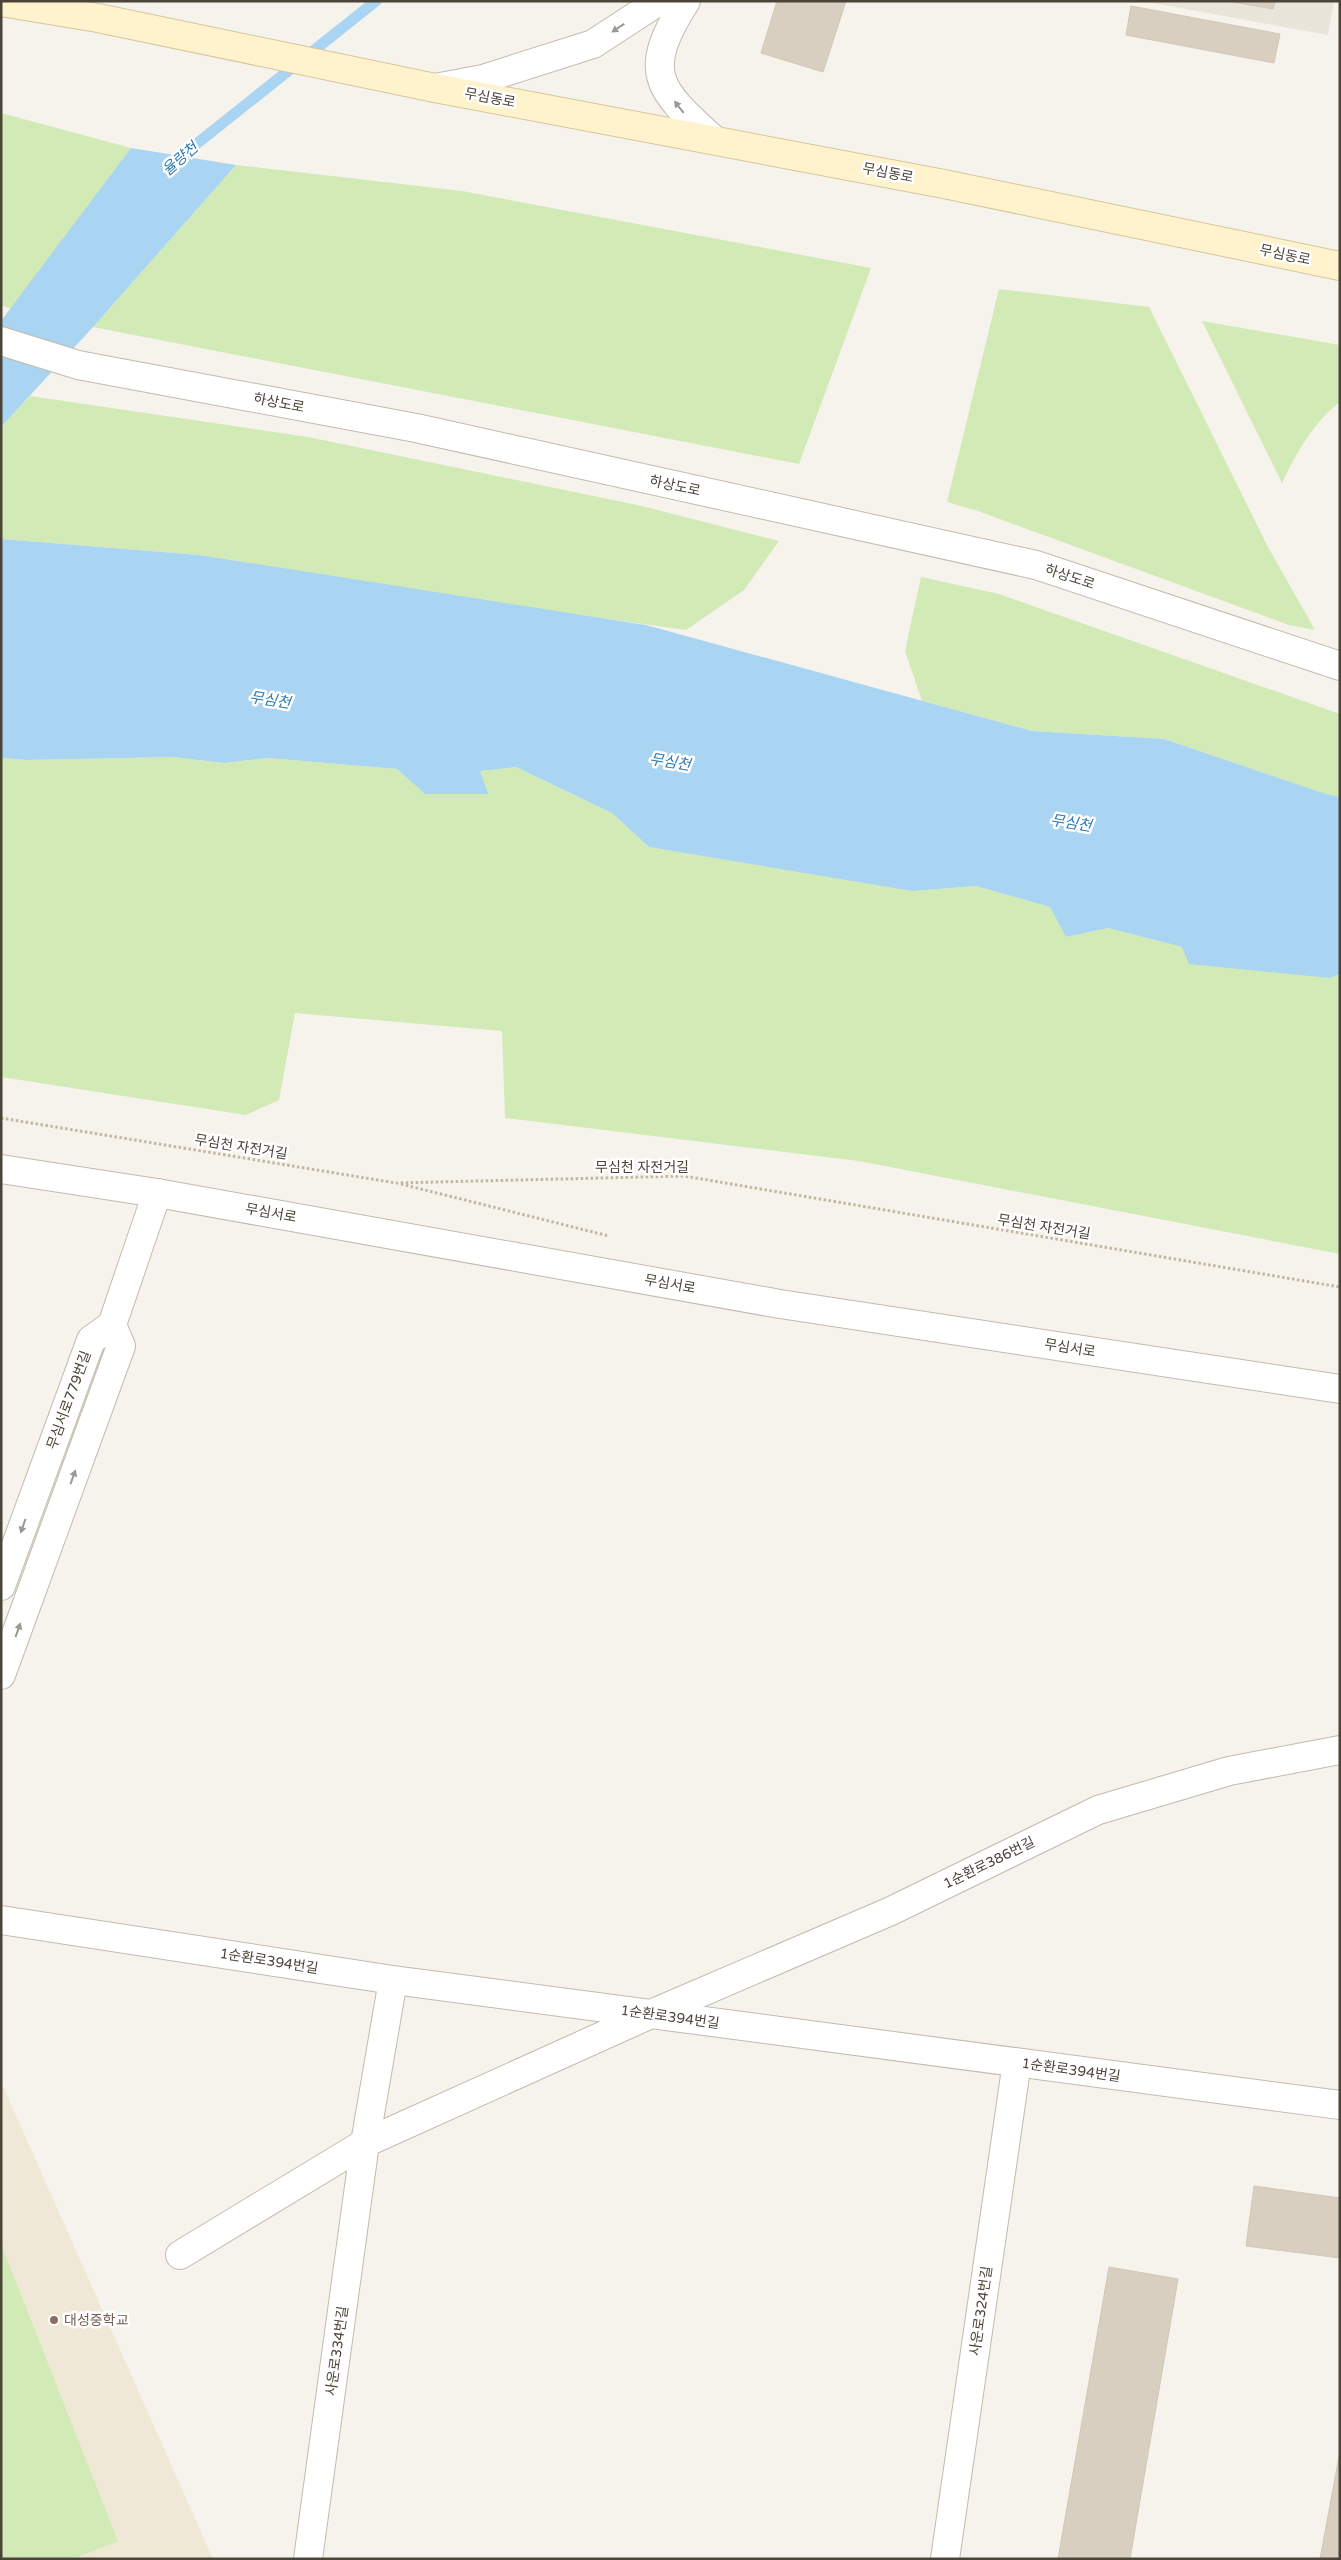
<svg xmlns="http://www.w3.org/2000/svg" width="1341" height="2560" font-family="'Varela Round','Noto Sans KR',sans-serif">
  <rect width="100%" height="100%" fill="#f6f3ec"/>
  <path fill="#eae5da" d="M1142 1H1334L1328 35Z"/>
  <path fill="#efe8d6" d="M1 2082 213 2559H1Z"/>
  <path fill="#d2eab5" d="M1 113 131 148 12 309 1 305Z
    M236 165 462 191 871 268 799 464 93 327Z
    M999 289 1149 307 1268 547 1315 630 1289 625 978 511 947 502Z
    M1202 321 1340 345V402C1313 423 1297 452 1282 483Z
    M30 396 308 437 642 506 779 541 744 590 686 630 440 595 199 555 1 539V427Z
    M921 577 999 594 1340 714V797L1326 794 1164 739 1032 731 922 701 905 651Z
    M173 757 224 763 268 758 397 769 425 794H487L480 771 516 767 612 813 649 847 912 891 976 886 1050 907 1066 937 1108 928 1182 947 1330 978 1340 974V1254L859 1161 505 1118 502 1031 295 1013 279 1100 246 1115 1 1077V758L26 760Z
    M1 2244 118 2541 73 2559H1Z"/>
  <path fill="#a9d4f2" d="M131 148 236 165 93 327 1 427V321Z
    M1 539 199 555 646 625 1032 731 1164 739 1326 794 1340 797V974L1330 978 1189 964 1182 947 1108 928 1066 937 1050 907 976 886 912 891 649 847 612 813 516 767 480 771 488 794H425L397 769 268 758 224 763 173 757 26 760 1 758Z"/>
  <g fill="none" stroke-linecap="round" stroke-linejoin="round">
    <path stroke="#a9d4f2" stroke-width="11" d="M170 165 376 1"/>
  </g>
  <path fill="#d8cfc1" stroke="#d3c7b4" d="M777 1H846L823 72 761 53Z
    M1227 1H1275L1273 9Z
    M1131 6 1280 34 1274 63 1126 35Z
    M1254 2186 1340 2198V2258L1246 2246Z
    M1109 2267 1178 2279 1130 2559H1058Z
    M1340 2451V2559H1320Z"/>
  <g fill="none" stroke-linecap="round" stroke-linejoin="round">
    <defs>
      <path id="minor" d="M686 1C641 72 656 88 714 140
        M435 88 483 79 593 44 659 1
        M1 341 78 365 416 428 1036 565 1340 666
        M1 1586 91 1340 112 1325 157 1193
        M1 1675 121 1346 112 1325
        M1 1920 393 1980 1340 2105
        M180 2255 365 2143 651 2014 891 1911 1098 1810 1229 1771 1340 1750
        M308 2559 365 2143 393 1980
        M945 2559 1017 2062"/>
      <path id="tertiary" d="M1 1169 157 1193 780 1304 1340 1389"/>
      <path id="secondary" d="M1 2 98 18 435 88 944 184 1340 266"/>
    </defs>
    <use href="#minor" stroke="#c2bbae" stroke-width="30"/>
    <use href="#tertiary" stroke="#c2bbae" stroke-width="30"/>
    <use href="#secondary" stroke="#d6c79b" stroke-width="30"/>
    <path stroke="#c4b79f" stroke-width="3" stroke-dasharray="2.5 2.5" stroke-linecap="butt" d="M1 1118 396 1183 684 1176 1340 1287
      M401 1184 609 1236"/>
    <use href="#minor" stroke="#fff" stroke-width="28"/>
    <use href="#tertiary" stroke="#fff" stroke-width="28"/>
    <use href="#secondary" stroke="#fff3cd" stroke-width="28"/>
  </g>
  <defs><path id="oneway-solid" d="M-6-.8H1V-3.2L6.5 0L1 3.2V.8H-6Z" transform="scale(1.25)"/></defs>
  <g fill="#9c9892">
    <use href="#oneway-solid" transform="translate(618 28) rotate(147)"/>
    <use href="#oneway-solid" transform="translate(679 107) rotate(-128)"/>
    <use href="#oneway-solid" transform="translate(73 1477) rotate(-70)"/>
    <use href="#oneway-solid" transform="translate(23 1526) rotate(110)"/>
    <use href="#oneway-solid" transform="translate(18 1630) rotate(-70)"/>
  </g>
  <circle fill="#8d6e63" stroke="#fff" stroke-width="2" cx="54" cy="2320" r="5"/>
  <g text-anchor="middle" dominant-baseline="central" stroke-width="5" stroke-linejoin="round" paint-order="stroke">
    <g font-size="14" fill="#4b4439" stroke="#fff">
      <text transform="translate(490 98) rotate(11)">무심동로</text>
      <text transform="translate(888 173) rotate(11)">무심동로</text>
      <text transform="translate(1285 255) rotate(12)">무심동로</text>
      <text transform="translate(279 403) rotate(11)">하상도로</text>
      <text transform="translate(675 486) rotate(12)">하상도로</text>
      <text transform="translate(1070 577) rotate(18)">하상도로</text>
      <text transform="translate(241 1147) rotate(9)">무심천 자전거길</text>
      <text x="642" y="1167">무심천 자전거길</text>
      <text transform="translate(271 1213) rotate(10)">무심서로</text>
      <text transform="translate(1044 1227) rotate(9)">무심천 자전거길</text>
      <text transform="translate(670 1284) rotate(10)">무심서로</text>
      <text transform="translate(1070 1348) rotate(9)">무심서로</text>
      <text transform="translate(69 1400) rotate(-70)">무심서로779번길</text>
      <text transform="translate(989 1863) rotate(-26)">1순환로386번길</text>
      <text transform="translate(269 1961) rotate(9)">1순환로394번길</text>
      <text transform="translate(670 2017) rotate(8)">1순환로394번길</text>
      <text transform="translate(1071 2070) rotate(8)">1순환로394번길</text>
      <text transform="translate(981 2311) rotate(-82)">사운로324번길</text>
      <text transform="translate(337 2351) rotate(-82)">사운로334번길</text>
    </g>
    <g font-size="14" fill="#785e54" stroke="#fff" text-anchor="start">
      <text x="64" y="2320">대성중학교</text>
    </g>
    <g font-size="15" font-style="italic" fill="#2e7ab2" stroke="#fff">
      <text transform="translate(180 159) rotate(-41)">율량천</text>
      <text transform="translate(270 700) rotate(9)">무심천</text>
      <text transform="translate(670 762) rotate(9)">무심천</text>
      <text transform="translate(1071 823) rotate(9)">무심천</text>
    </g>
  </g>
  <rect width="1341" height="2560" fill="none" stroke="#4b4439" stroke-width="5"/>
</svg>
